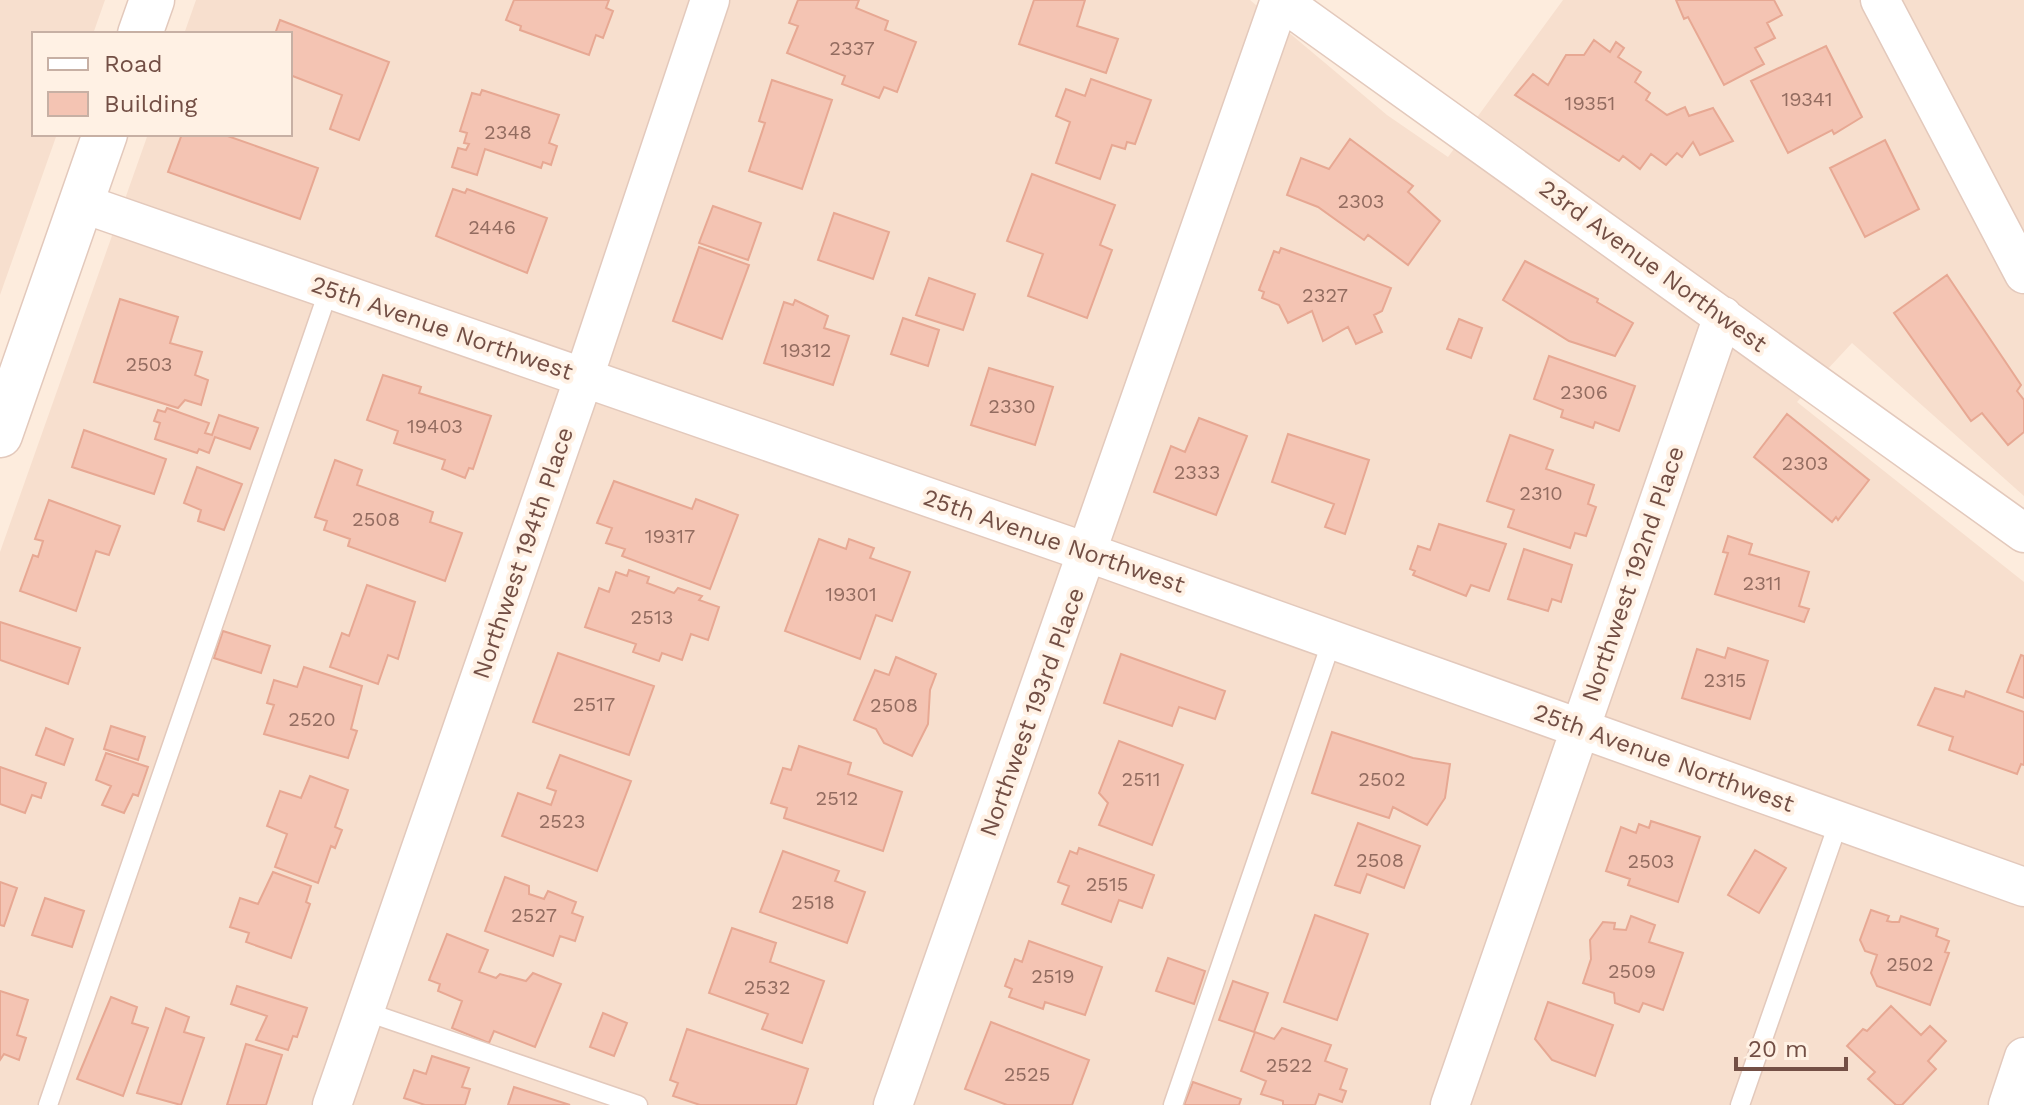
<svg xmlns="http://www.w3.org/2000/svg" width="2024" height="1105" font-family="'Work Sans',sans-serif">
  <rect width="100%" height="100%" fill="#fdecdd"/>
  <path fill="#f7dfce" d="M0 0H105L93 34H34V134H57L0 295Z
    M196 0H1250L1387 115 1448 157 1563 0H2024V496L1852 343 1797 402 2024 582V1105H0V552L148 134H290V34H184Z"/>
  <path fill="#f4c4b3" stroke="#e7a893" stroke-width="2" d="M514 0H609L606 8 613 11 603 38 596 35 589 55 520 30 521 26 506 20Z
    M798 0H859L856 8 888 21 885 30 916 42 897 92 884 87 879 98 842 84 845 76 787 53 798 26 789 23Z
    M1034 0H1085L1077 26 1118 39 1106 73 1019 44Z
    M1676 0H1774L1782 15 1767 23 1775 38 1755 48 1764 64 1724 85 1688 17 1684 19Z
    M280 20 389 62 359 140 330 129 342 95 290 75V34H275Z
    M1594 40 1610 52 1616 42 1624 48 1618 57 1641 72 1635 82 1650 93 1646 100 1667 115 1685 107 1689 116 1713 108 1733 141 1700 155 1693 142 1682 157 1677 153 1666 165 1651 154 1640 169 1623 156 1619 161 1515 95 1533 74 1548 85 1566 55H1584Z
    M1826 46 1862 117 1834 134 1832 130 1788 153 1751 81Z
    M1091 79 1151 100 1135 144 1127 142 1125 149 1112 145 1100 179 1056 163 1070 122 1056 116 1066 89 1085 96Z
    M772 80 832 100 802 189 749 171 765 123 759 121Z
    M482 90 559 115 549 143 557 146 551 165 543 162 541 168 485 149 477 175 452 167 458 148 466 150 469 144 464 143 467 133 460 131 472 93 480 95Z
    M182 134H222L318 168 300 219 168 172Z
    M1350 139 1413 186 1408 192 1440 221 1408 265 1368 235 1364 240 1318 207 1287 195 1301 158 1329 169Z
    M1885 140 1919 209 1865 237 1830 168Z
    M1032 174 1115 205 1100 245 1112 250 1087 318 1028 296 1043 254 1007 241Z
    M453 189 465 193 467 189 547 218 527 273 436 236Z
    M713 206 761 223 748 260 699 243Z
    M834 213 889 232 873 279 818 260Z
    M699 247 749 265 722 339 673 321Z
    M1281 248 1391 288 1382 311 1374 315 1382 332 1356 344 1348 327 1323 341 1312 311 1288 323 1279 305 1262 298 1264 292 1259 290 1274 251 1279 253Z
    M1525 261 1598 299 1597 302 1633 323 1615 356 1569 341 1503 300Z
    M1947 275 2021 385 2017 391 2024 400V432L2008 445 1982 413 1971 421 1894 313Z
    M929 278 975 294 963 330 916 315Z
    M120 299 178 317 170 343 202 352 195 375 208 380 201 405 185 400 178 408 94 382Z
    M795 300 828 316 824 328 849 336 833 385 764 363 784 302 793 305Z
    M903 318 939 330 928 366 891 354Z
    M1459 319 1482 328 1471 358 1447 349Z
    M1549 356 1635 386 1619 431 1595 422 1593 428 1561 417 1563 410 1534 399Z
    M989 368 1053 387 1035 445 971 425Z
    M383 375 421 387 419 393 491 416 473 469 469 468 465 478 442 469 445 460 394 443 398 431 367 420Z
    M167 408 209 423 205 433 212 435 219 415 258 428 250 449 215 437 209 453 199 449 197 453 155 439 160 423 154 421 158 410 165 412Z
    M1787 414 1869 480 1838 520 1836 517 1832 522 1754 457Z
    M1199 418 1247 436 1216 515 1154 492 1171 446 1185 452Z
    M84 430 166 459 154 494 72 467Z
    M1288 434 1369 460 1345 534 1325 527 1334 504 1272 482Z
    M1510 435 1553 450 1546 469 1594 485 1588 504 1596 507 1586 536 1575 533 1570 548 1508 527 1514 510 1487 501Z
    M335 460 362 470 357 485 433 512 430 522 462 533 445 581 348 546 350 539 324 530 327 521 315 517Z
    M197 467 242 484 224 530 198 521 201 510 184 503Z
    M614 481 692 509 696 499 738 515 710 589 622 556 625 549 606 543 612 528 597 523Z
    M49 500 120 526 109 555 96 551 76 611 20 591 33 555 38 557 43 541 35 539Z
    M1439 524 1506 544 1489 591 1471 585 1466 596 1413 575 1415 571 1410 569 1418 546 1430 550Z
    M1728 536 1752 544 1749 554 1809 572 1799 606 1809 609 1804 622 1715 594 1728 553 1723 552Z
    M819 539 846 549 849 539 874 548 870 558 910 572 892 621 876 615 860 659 785 631Z
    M1524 549 1572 565 1561 602 1552 599 1548 611 1508 599Z
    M629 570 649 577 647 583 674 593 678 588 702 596 699 600 719 607 708 640 691 634 682 660 662 653 659 661 633 652 636 644 585 627 599 588 609 592 616 572 627 576Z
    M367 585 415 602 398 659 388 655 378 684 330 667 342 633 349 636Z
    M0 622 80 648 68 684 0 660Z
    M223 631 270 646 261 673 214 658Z
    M1728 648 1768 661 1750 719 1682 698 1697 649 1725 658Z
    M558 653 654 686 629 755 533 722Z
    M1121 654 1225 691 1215 719 1179 707 1172 726 1104 703Z
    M2021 655 2024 656V698L2007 692Z
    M896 657 936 674 930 690 928 724 912 756 884 743 876 729 854 720 875 670 889 675Z
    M304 667 362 686 351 729 357 731 348 758 264 734 274 705 267 703 274 680 297 687Z
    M1935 688 1964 697 1966 691 2024 712V765L2021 764 2017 774 1949 750 1953 737 1918 725Z
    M111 726 145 737 138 760 104 749Z
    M46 728 73 739 64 765 36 755Z
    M1332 732 1413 758 1450 764 1445 798 1427 825 1393 807 1389 818 1312 793Z
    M1119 741 1183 765 1152 845 1099 825 1108 803 1099 793Z
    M799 746 851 763 848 774 902 792 883 851 784 818 787 808 771 803 783 768 791 770Z
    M106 753 148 767 138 796 133 794 124 813 102 805 111 786 96 780Z
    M560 755 631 781 597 871 502 836 518 793 551 805 556 791 547 788Z
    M0 767 46 783 41 798 32 795 25 813 0 804Z
    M310 776 348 790 335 827 342 830 335 848 331 846 318 883 275 867 287 834 267 826 280 791 301 798Z
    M1651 821 1700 837 1678 902 1628 885 1630 879 1606 871 1621 827 1636 833 1639 824 1649 828Z
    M1358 823 1420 846 1404 888 1367 874 1360 893 1335 885Z
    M1079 848 1154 875 1142 908 1119 900 1111 922 1062 904 1069 886 1058 882 1070 851 1077 854Z
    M1755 850 1786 868 1759 913 1728 895Z
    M783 851 839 871 835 881 865 892 847 943 760 912Z
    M273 872 311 886 306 902 310 904 291 958 246 942 249 933 230 927 240 898 258 904Z
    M505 877 529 886V894L544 899 548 891 576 902 572 913 583 917 575 941 560 936 553 956 485 931Z
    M0 882 17 888 4 926 0 925Z
    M45 898 84 911 72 947 32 935Z
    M1871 910 1889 916 1887 921 1892 922H1899L1901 916 1938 929 1936 936 1949 941 1945 952 1949 953 1930 1005 1877 986 1871 973 1877 955 1865 951 1860 940Z
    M1315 915 1368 934 1337 1020 1284 1002Z
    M1631 916 1655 925 1649 942 1683 953 1663 1010 1643 1003 1639 1012 1615 1003 1614 993 1583 983 1591 959 1590 940 1603 922 1615 923 1614 929 1626 930Z
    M732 928 776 943 770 962 824 981 802 1043 762 1029 768 1014 709 993Z
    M447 934 488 950 479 972 496 978 500 974 526 981 533 973 561 984 535 1047 494 1031 489 1043 452 1028 462 1001 438 991 440 984 429 980Z
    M1029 941 1102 967 1085 1015 1045 1002 1043 1009 1009 997 1012 989 1005 986 1015 959 1022 962Z
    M1168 958 1205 971 1194 1004 1156 991Z
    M1233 981 1268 993 1254 1032 1219 1020Z
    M237 986 307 1008 297 1037 293 1036 288 1050 256 1040 267 1016 231 1004Z
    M0 991 28 1000 17 1035 26 1038 19 1060 4 1054 0 1060Z
    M111 997 137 1007 132 1023 148 1028 123 1096 77 1079Z
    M1548 1002 1613 1025 1595 1076 1552 1060 1535 1039Z
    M1891 1006 1921 1035 1930 1026 1946 1041 1928 1061 1936 1069 1902 1105H1896L1868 1079 1875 1072 1847 1046 1863 1029 1867 1031Z
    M166 1008 189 1017 184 1032 204 1038 181 1105 137 1093Z
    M603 1013 627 1023 614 1056 590 1047Z
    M991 1022 1089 1060 1072 1105H1007L965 1089Z
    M1282 1028 1331 1045 1325 1061 1347 1069 1340 1089 1346 1091 1342 1102 1319 1094 1315 1105H1283V1101L1261 1094 1266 1081 1241 1071 1255 1032 1274 1039Z
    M687 1029 808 1069 796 1105H700L673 1096 678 1083 670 1080Z
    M246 1044 282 1055 266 1105H227Z
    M432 1056 469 1068 462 1087 470 1089 465 1105H425L404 1098 414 1070 426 1074Z
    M1193 1082 1241 1099 1239 1105H1184Z
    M514 1087 570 1105H508Z"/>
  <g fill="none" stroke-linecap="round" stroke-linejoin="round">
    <defs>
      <path id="service" d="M364 1011 638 1105
        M48 1105 329 289
        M1173 1105 1332 640
        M1740 1105 1839 821"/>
      <path id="minor" d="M1280 0 2024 533
        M1880 0 2024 274
        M81 203 1089 553 2024 887
        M332 1105 584 377 710 0
        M893 1105 1280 0
        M1450 1105 1723 316
        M2008 1105 2024 1057"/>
      <path id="tertiary" d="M140 34 152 0
        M0 435 105 134"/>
    </defs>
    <use href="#service" stroke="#e3c9bc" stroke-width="21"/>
    <use href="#minor" stroke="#e3c9bc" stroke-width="41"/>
    <use href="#tertiary" stroke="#e3c9bc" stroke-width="47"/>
    <use href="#service" stroke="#fff" stroke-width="18"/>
    <use href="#minor" stroke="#fff" stroke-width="38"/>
    <use href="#tertiary" stroke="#fff" stroke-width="44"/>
  </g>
  <g text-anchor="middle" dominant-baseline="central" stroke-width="8" stroke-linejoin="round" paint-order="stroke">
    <g font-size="20" fill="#936c60">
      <text x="852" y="48">2337</text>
      <text x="1807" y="99">19341</text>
      <text x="1590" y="103">19351</text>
      <text x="508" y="132">2348</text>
      <text x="1361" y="201">2303</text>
      <text x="492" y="227">2446</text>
      <text x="1325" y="295">2327</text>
      <text x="806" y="350">19312</text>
      <text x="149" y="364">2503</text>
      <text x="1584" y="392">2306</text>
      <text x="1012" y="406">2330</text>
      <text x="435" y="426">19403</text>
      <text x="1805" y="463">2303</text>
      <text x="1197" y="472">2333</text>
      <text x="1541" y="493">2310</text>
      <text x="376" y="519">2508</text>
      <text x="670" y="536">19317</text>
      <text x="1762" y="583">2311</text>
      <text x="851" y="594">19301</text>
      <text x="652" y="617">2513</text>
      <text x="1725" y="680">2315</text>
      <text x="594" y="704">2517</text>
      <text x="894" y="705">2508</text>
      <text x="312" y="719">2520</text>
      <text x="1141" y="779">2511</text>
      <text x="1382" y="779">2502</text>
      <text x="837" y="798">2512</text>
      <text x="562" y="821">2523</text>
      <text x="1380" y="860">2508</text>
      <text x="1651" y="861">2503</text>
      <text x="1107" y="884">2515</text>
      <text x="813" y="902">2518</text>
      <text x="534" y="915">2527</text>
      <text x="1910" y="964">2502</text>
      <text x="1632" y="971">2509</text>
      <text x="1053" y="976">2519</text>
      <text x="767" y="987">2532</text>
      <text x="1289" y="1065">2522</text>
      <text x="1027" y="1074">2525</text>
    </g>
    <g font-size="24" fill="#734f45" stroke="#fff1e4">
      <text transform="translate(1653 266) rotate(36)">23rd Avenue Northwest</text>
      <text transform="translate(442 328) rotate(19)">25th Avenue Northwest</text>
      <text transform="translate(1054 541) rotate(19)">25th Avenue Northwest</text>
      <text transform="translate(523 553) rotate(-71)">Northwest 194th Place</text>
      <text transform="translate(1633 574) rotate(-71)">Northwest 192nd Place</text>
      <text transform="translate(1032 712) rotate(-70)">Northwest 193rd Place</text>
      <text transform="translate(1664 758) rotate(20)">25th Avenue Northwest</text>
    </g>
  </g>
  <rect x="32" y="32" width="260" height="104" fill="#fff1e4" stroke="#c7b0a4" stroke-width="2"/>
  <rect x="48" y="58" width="40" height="12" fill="#ffffff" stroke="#c7b0a4" stroke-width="2"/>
  <text x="104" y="72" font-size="24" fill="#734f45">Road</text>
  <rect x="48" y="92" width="40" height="24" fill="#f4c4b3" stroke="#c7b0a4" stroke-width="2"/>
  <text x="104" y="112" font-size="24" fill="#734f45">Building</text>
  <path d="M1736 1057v12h110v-12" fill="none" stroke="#734f45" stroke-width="4"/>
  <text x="1748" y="1057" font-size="24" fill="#734f45" stroke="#fff1e4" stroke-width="6" paint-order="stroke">20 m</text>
</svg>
